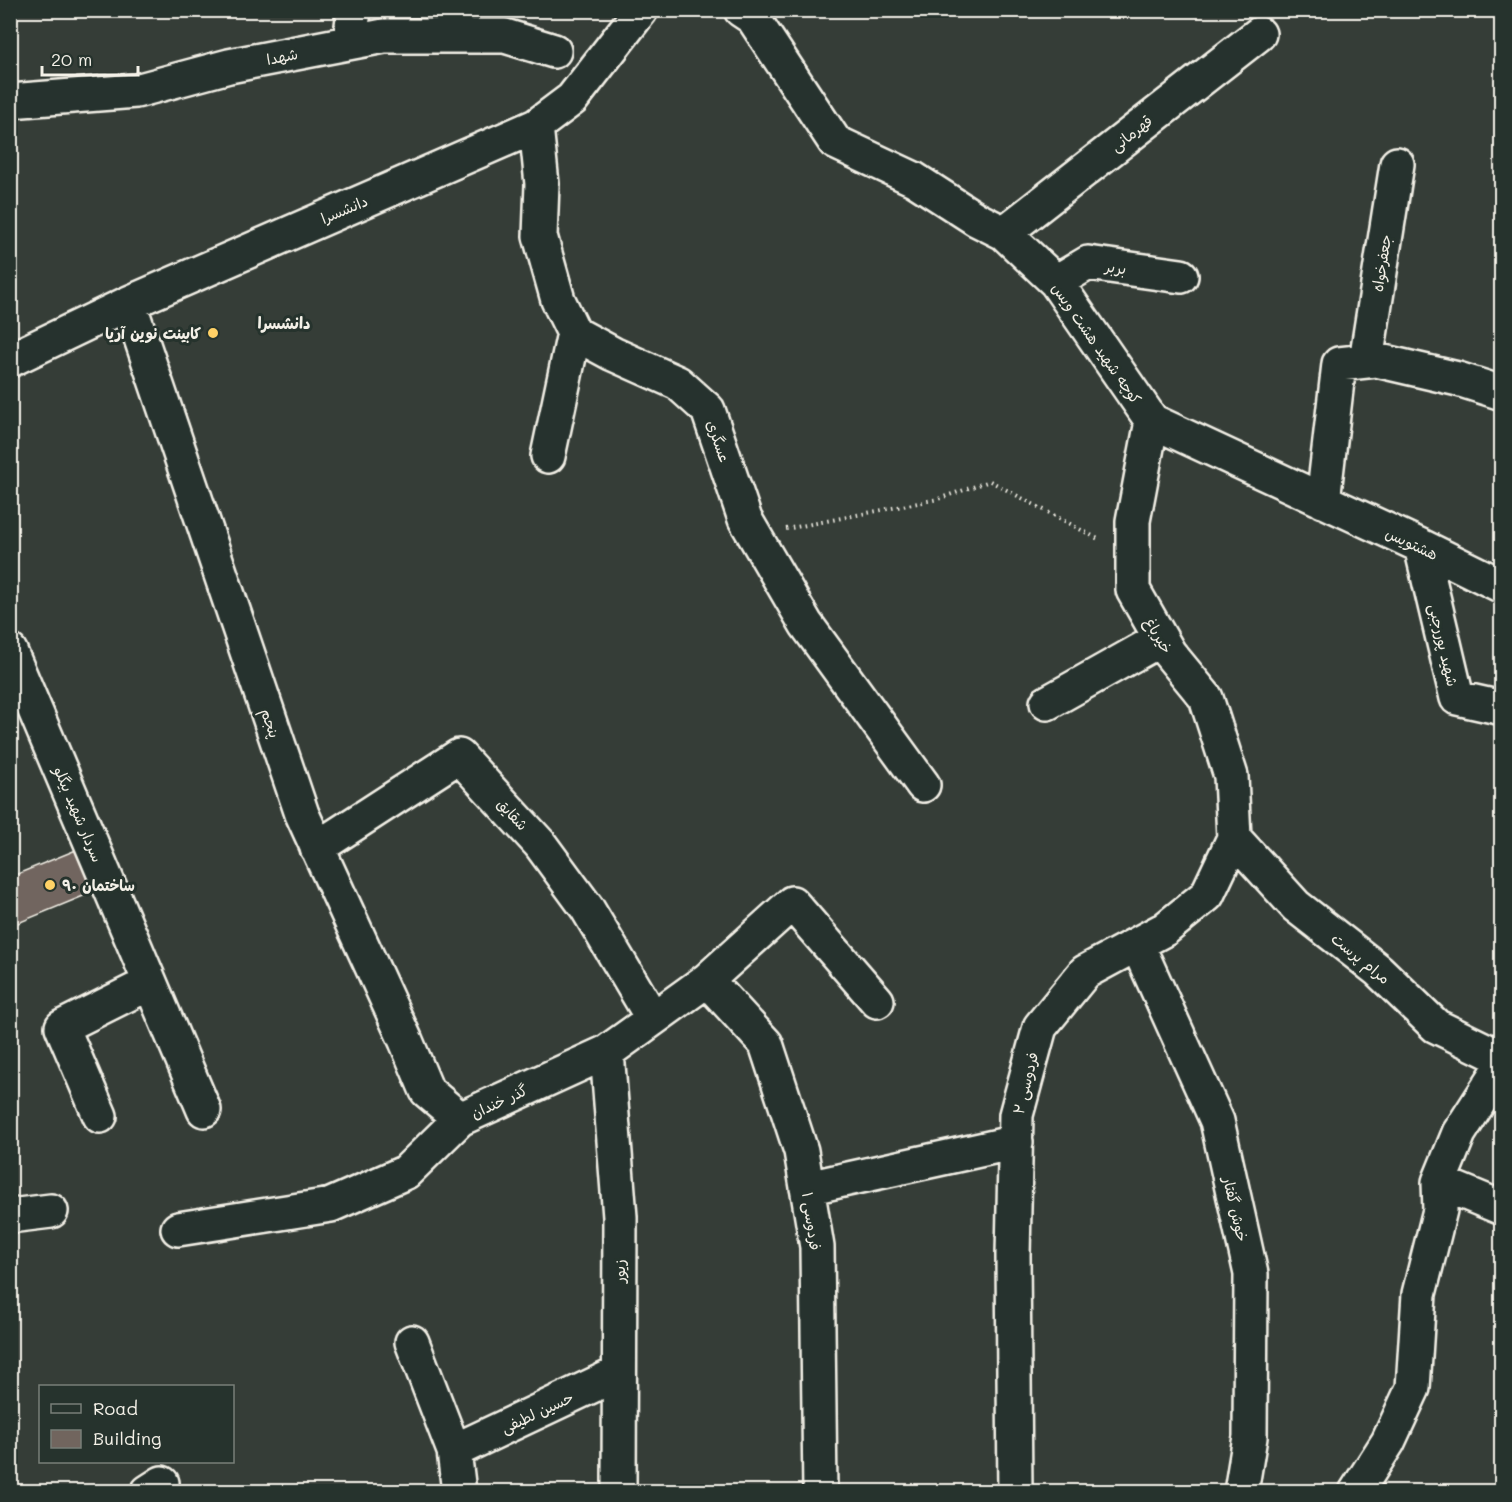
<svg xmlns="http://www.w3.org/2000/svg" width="1512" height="1502" font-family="Mali,'Playpen Sans Arabic',sans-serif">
  <rect width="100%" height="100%" fill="#353d37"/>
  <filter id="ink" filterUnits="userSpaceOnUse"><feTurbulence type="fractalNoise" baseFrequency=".0167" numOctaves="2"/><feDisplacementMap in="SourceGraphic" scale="12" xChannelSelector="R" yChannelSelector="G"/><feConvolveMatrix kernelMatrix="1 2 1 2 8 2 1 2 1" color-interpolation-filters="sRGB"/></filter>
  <g filter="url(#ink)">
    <path fill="#71655e" stroke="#f4f1e8" stroke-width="1.5" d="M76 850 93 892 11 926 10 877Z"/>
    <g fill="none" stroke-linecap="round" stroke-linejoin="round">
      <defs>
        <path id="minor" d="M741 10 753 18 835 142 914 179 976 219 1004 233 1056 282 1152 421 1421 546 1502 586
          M350 42 354 10
          M10 101 136 91 229 66 384 36H505L554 51
          M536 126 542 184 540 236 558 300 574 333 613 354 678 383 708 410 745 519 806 624 923 785
          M1004 233 1259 34
          M1056 282 1088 263 1181 276
          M129 303 302 814 406 1041 427 1091 460 1119
          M10 360 129 303 536 126 572 99 641 10
          M1366 361 1397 164
          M548 456 574 333
          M1323 501 1339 364 1376 360 1458 379 1502 393
          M1421 546 1457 698 1502 708
          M10 651 204 1110
          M1047 703 1161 639
          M1234 838 1296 906 1378 970 1436 1026 1502 1058
          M317 848 459 756 540 844 587 908 653 1019
          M1137 944 1217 1121 1251 1274 1250 1437 1241 1492
          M707 980 766 1044 801 1151 817 1247 820 1492
          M607 1052 620 1217 619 1492
          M100 1116 62 1027 150 983
          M1439 1182 1502 1208
          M807 1188 1016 1142
          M10 1216 51 1211
          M178 1229 331 1205 406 1172 460 1119 607 1052 707 980 792 903 877 1001
          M412 1342 454 1451 459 1492
          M454 1451 619 1373
          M148 1492 162 1483
          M1015 1492 1013 1255 1016 1115 1040 1027 1085 972 1165 929 1207 895 1234 838 1231 776 1206 698 1169 653 1133 590V521L1152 421
          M1356 1492 1388 1442 1413 1388 1419 1294 1440 1210 1439 1182 1459 1133 1502 1066"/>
      </defs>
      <use href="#minor" stroke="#f4f1e8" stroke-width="38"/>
      <path stroke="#f4f1e8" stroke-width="4" stroke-dasharray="1.5 4.5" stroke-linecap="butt" d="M786 529 938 499 990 481 1100 540"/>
      <use href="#minor" stroke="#26332d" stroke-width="33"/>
    </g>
  </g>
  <g fill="#ffd166" stroke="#26332d" stroke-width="2">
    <circle cx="213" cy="333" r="6"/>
    <circle cx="50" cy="885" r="6"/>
  </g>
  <g text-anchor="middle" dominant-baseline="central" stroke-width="6" stroke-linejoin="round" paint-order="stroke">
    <g font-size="15" fill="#f4f1e8" stroke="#26332d">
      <text transform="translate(282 56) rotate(-11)">شهدا</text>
      <text transform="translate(1131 133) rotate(-38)">قهرمانی</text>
      <text transform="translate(344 209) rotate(-23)">دانشسرا</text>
      <text transform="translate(1381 263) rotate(-81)">جعفرخواه</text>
      <text transform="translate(1116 267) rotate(8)">بربر</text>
      <text transform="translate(1097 343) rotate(55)">کوچه شهید هشت ویس</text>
      <text transform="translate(719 441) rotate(71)">عسگری</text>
      <text transform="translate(1412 543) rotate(25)">هشتویس</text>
      <text transform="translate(1159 635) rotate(59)">خیرباغ</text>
      <text transform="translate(1444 645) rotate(77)">شهید پوررجبی</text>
      <text transform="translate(271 723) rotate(71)">پنجم</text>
      <text transform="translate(79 814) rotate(67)">سردار شهید بیگلو</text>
      <text transform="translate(513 814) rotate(47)">شقایق</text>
      <text transform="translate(1361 958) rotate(39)">مرام پرست</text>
      <text transform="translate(1025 1083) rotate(-76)">فردوسی ۲</text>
      <text transform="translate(499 1101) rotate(-25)">گذر خندان</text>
      <text transform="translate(1236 1209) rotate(77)">خوش گفتار</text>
      <text transform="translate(812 1221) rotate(82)">فردوسی ۱</text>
      <text transform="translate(619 1271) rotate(-90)">زیور</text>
      <text transform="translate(537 1412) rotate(-25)">حسین لطیفی</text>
    </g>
    <g font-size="15" font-weight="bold" fill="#f4f1e8" stroke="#26332d" text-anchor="end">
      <text x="201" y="333">کابینت نوین آریا</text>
      <text x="62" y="885" text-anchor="start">ساختمان ۹۰</text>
    </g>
    <g font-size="16" font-weight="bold" fill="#f4f1e8" stroke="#26332d">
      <text x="284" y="322">دانشسرا</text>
    </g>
  </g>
  <rect width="1512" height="1502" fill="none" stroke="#26332d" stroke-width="36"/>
  <rect x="18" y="18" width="1476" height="1466" fill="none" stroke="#f4f1e8" stroke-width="2" filter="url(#ink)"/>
  <rect x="39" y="1385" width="195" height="78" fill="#26332d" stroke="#787f78" stroke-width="1.5"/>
  <rect x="51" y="1404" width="30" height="9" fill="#26332d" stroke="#787f78" stroke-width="1.5"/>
  <text x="93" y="1415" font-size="18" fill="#f4f1e8">Road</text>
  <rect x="51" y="1430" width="30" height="18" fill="#71655e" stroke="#787f78" stroke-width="1.5"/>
  <text x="93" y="1445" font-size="18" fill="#f4f1e8">Building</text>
  <path d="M42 66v9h96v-9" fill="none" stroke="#f4f1e8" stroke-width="3"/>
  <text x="51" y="66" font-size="18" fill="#f4f1e8" stroke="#26332d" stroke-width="4.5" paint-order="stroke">20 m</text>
</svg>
